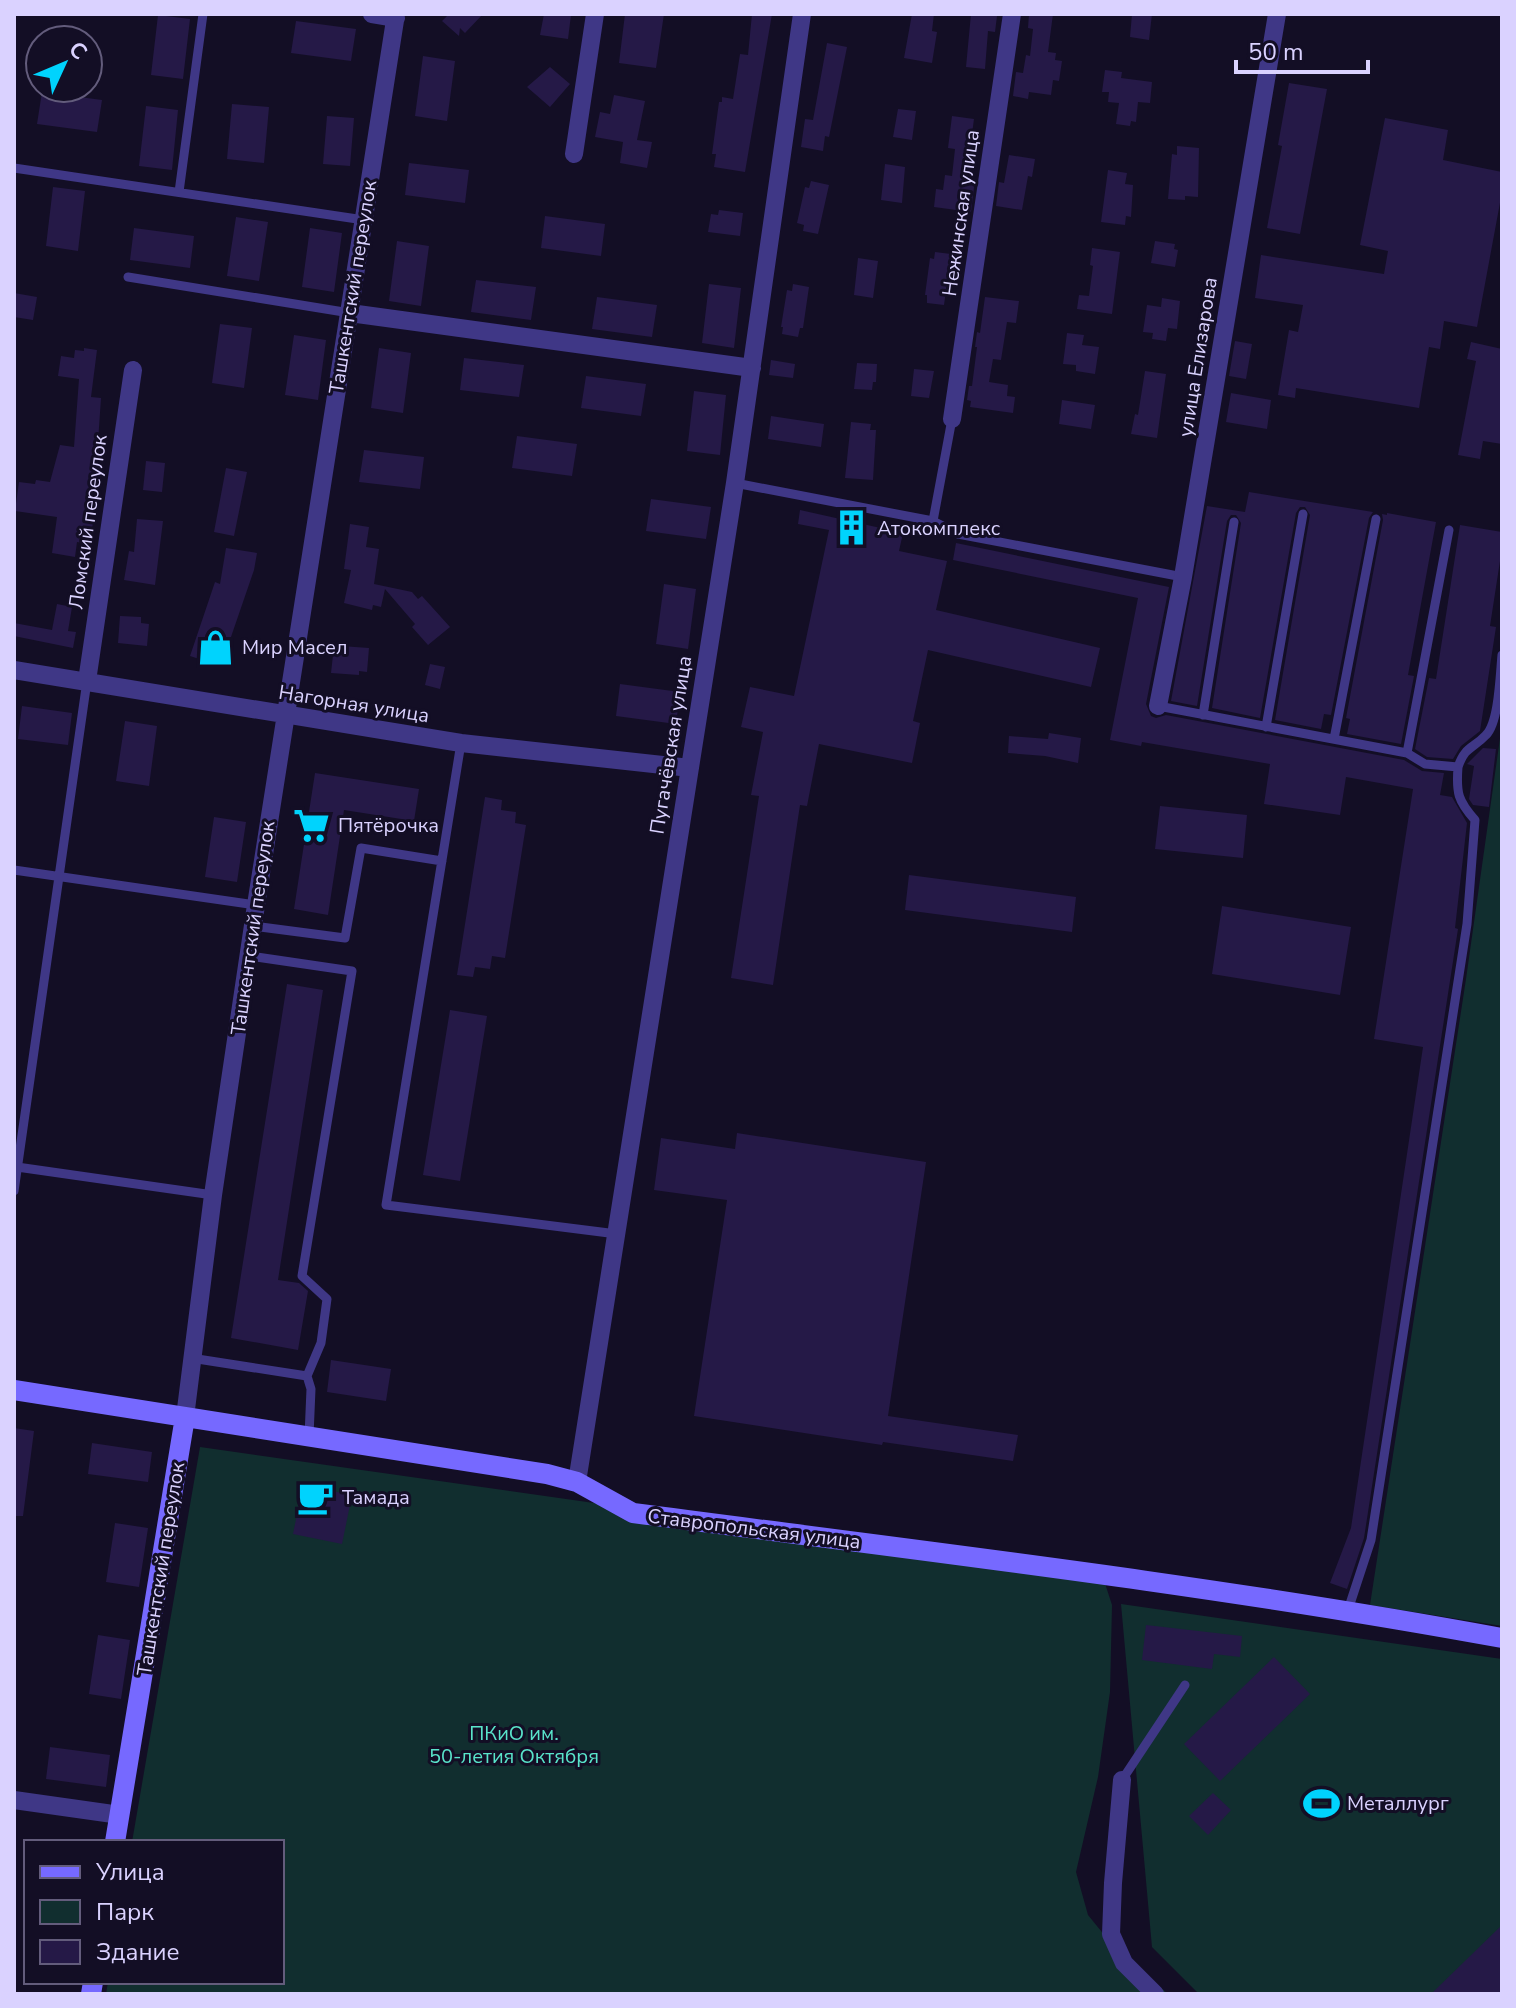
<svg xmlns="http://www.w3.org/2000/svg" width="1516" height="2008" font-family="'Nunito Sans',sans-serif">
  <rect width="100%" height="100%" fill="#130e25"/>
  <path fill="#112e2f" d="M1502 724V1626L1370 1605 1466 979Z
    M200 1447 833 1537 1099 1565 1112 1605 1110 1692 1098 1777 1076 1872 1088 1915 1110 1942 1168 1994H106L108 1982H282V1842H132Z
    M1121 1604 1502 1659V1994H1199L1152 1947Z"/>
  <path fill="#251947" d="M445 14H483L465 33 460 28 459 36 442 21 447 16Z
    M544 14 571 15 568 39 540 35Z
    M625 14H664L656 68 619 63Z
    M752 14H772L745 172 714 167 716 154H712L719 102H722V97L733 99 740 54 748 55Z
    M912 14H934L932 31 937 32 932 63 904 58Z
    M971 14 997 16 995 32 988 31 985 69 966 67Z
    M1029 14H1053L1048 52 1056 53 1055 60 1062 61 1059 81 1053 80 1051 95 1029 92 1028 99 1013 96 1016 72 1023 73 1026 55 1030 56 1033 29 1028 28Z
    M1132 14H1152L1149 40 1130 37Z
    M158 15 190 19 183 79 151 75Z
    M296 21 356 29 351 61 291 53Z
    M827 43 847 47 829 137 825 136 823 151 801 147 805 119 813 120Z
    M423 56 455 61 447 121 415 116Z
    M550 67 570 84 550 107 527 87Z
    M1105 70 1122 72 1121 78 1152 82 1150 103 1138 102 1136 122 1131 121 1130 126 1116 124 1119 103 1108 102 1109 92H1102Z
    M1289 83 1327 89 1300 234 1267 228 1282 146 1278 145Z
    M42 92 102 100 97 132 37 124Z
    M614 95 645 101 637 140 652 142 647 168 620 163 623 142 595 137 600 112 610 114Z
    M232 104 269 107 264 163 227 159Z
    M146 106 178 110 172 170 139 166Z
    M898 109 916 111 912 140 893 137Z
    M327 116 354 118 350 166 323 164Z
    M952 116 974 119 966 178 975 179 971 212 934 207 936 189 943 190 945 175 952 176 955 149 948 148Z
    M1385 118 1448 130 1443 160 1502 172V192L1477 327 1444 321 1440 349 1429 347 1419 408 1296 388 1295 398 1278 395 1289 330 1298 332 1303 305 1255 298 1261 255 1384 274 1388 251 1360 245Z
    M1177 146 1199 148 1198 197 1185 196V200L1168 199 1172 154 1177 155Z
    M1009 155 1035 159 1032 177 1028 176 1022 210 996 206 999 182 1004 183Z
    M409 163 469 170 465 203 405 195Z
    M885 164 905 167 902 203 881 200Z
    M1108 170 1127 173 1125 184 1133 185 1131 217 1126 216 1125 225 1101 222Z
    M811 181 829 185 818 234 803 231 804 225 797 223 805 187 809 188Z
    M53 187 85 191 78 251 46 246Z
    M719 210 743 213 740 236 708 232 711 214 718 215Z
    M545 216 605 224 601 256 541 248Z
    M236 217 268 222 259 281 227 276Z
    M134 228 194 236 190 268 130 260Z
    M310 228 342 233 334 292 302 287Z
    M397 241 429 246 421 306 389 301Z
    M1155 241 1175 244 1174 249 1178 250 1175 267 1151 263Z
    M1092 248 1120 252 1112 314 1077 309 1079 295 1089 296 1093 266 1090 265Z
    M935 252 951 254 944 305 927 303V295H925L930 258 934 259Z
    M858 258 878 261 873 298 854 295Z
    M476 280 536 287 531 320 471 312Z
    M709 284 741 288 734 348 702 343Z
    M793 284 809 287 803 328H800L798 337 782 334 783 327H781L787 290 792 291Z
    M14 293 37 297 33 320 14 317Z
    M597 297 657 305 652 337 592 329Z
    M985 297 1019 301 1016 323 1007 322 1001 360 993 359 989 382 1008 385 1007 396 1015 397 1013 413 970 407 971 401 967 400 969 386H972L977 347H975L977 332 980 333Z
    M1162 298 1180 301 1177 329 1168 328 1166 341 1152 339 1153 333 1143 332 1147 305 1161 307Z
    M220 324 252 328 244 388 212 383Z
    M1067 333 1084 335 1082 345 1099 347 1095 374 1076 371V365L1063 364Z
    M294 335 326 340 318 400 285 395Z
    M1235 341 1252 344 1246 379 1229 376Z
    M1471 342 1502 349V444L1483 441 1480 459 1458 455 1476 361 1467 359Z
    M84 348 97 350 91 397 101 398 97 457 90 490 99 492 89 544 77 542 75 557 52 553 57 517 15 511 19 482 35 484 36 480 50 482 60 445 74 447 79 379 58 376 61 356 74 358 75 350 84 351Z
    M379 348 411 353 403 413 371 408Z
    M464 358 524 365 519 397 460 390Z
    M771 360 795 364 793 378 769 375Z
    M857 363 877 364 876 382H873L872 390 854 389Z
    M914 369 934 371 929 398 911 396Z
    M1145 371 1166 374 1157 438 1131 434 1135 414 1138 415Z
    M586 376 646 384 641 416 581 408Z
    M694 391 726 395 720 455 687 451Z
    M1231 393 1271 400 1267 429 1226 422Z
    M1062 400 1095 405 1091 429 1059 424Z
    M771 416 824 424 821 447 768 439Z
    M851 422 871 424 870 430H876L873 480 845 478Z
    M517 436 577 444 572 476 512 468Z
    M364 450 424 457 420 489 359 482Z
    M146 461 165 463 162 492 143 490Z
    M226 468 247 472 234 536 214 532Z
    M1249 492 1373 512 1369 518 1331 715 1324 714 1321 729 1275 720 1310 515 1305 507H1300L1296 513 1260 718 1212 708 1241 523 1236 515H1231L1227 521 1197 706 1171 701 1207 506 1245 512Z
    M651 499 711 507 706 539 646 531Z
    M800 510 903 533 899 551 947 561 936 610 1100 648 1091 687 928 650 913 721 920 723 912 763 819 744 807 806 800 805 773 985 731 978 759 796 751 795 763 732 741 727 750 687 794 696 829 530 798 524Z
    M1387 513 1436 522 1408 675 1414 676 1401 744 1347 734 1350 719 1346 718 1383 520 1382 514 1387 515Z
    M137 519 163 521 155 585 124 580 129 551 134 552Z
    M350 524 369 527 366 547 379 549 374 584 412 592 418 599 422 596 450 627 428 645 412 627 415 624 385 589 381 607 373 605 372 610 344 603 351 570 344 569Z
    M1460 525 1502 532V548L1490 626 1496 627 1480 731 1461 746 1453 759 1427 757 1415 749 1429 678 1436 679Z
    M956 543 1169 587 1146 704 1151 716 1156 718 1166 715 1404 760 1422 771 1444 773 1440 795 1452 797 1467 823 1455 928 1458 929 1364 1538 1347 1589 1330 1583 1351 1528 1423 1047 1374 1039 1413 789 1346 777 1340 815 1264 804 1270 764 1142 742 1141 746 1110 740 1138 598 953 560Z
    M226 548 257 553 254 570 221 666 190 656 215 582 220 584Z
    M664 584 696 589 688 649 656 644Z
    M57 604 72 607 68 631 76 632 73 648 14 636V623L52 630Z
    M120 616 141 617V623L149 624 147 646 118 643Z
    M341 646 369 648 367 672 359 671V675L331 673 333 655 340 656Z
    M430 664 445 667 440 689 425 685Z
    M620 684 680 692 676 724 616 716Z
    M22 706 72 713 68 745 18 739Z
    M125 721 157 726 149 786 116 781Z
    M1049 733 1081 738 1078 763 1045 756 1008 753 1009 736 1048 739Z
    M1483 748 1496 749 1489 807 1473 805 1469 799 1474 766 1467 764Z
    M315 773 419 789 414 821 344 810 328 915 294 909Z
    M485 797 502 800 501 810 516 812 515 823 526 825 505 958 492 956 490 969 475 967 473 977 457 975Z
    M1160 806 1247 815 1243 858 1155 849Z
    M214 817 246 822 237 882 205 877Z
    M909 875 1076 897 1072 932 905 910Z
    M1222 906 1351 927 1340 995 1212 974Z
    M287 984 323 990 278 1280 299 1283 308 1291 298 1350 231 1338Z
    M450 1010 487 1016 460 1181 423 1175Z
    M737 1133 926 1162 888 1416 1018 1435 1013 1461 883 1442 882 1445 694 1416 727 1200 654 1190 661 1138 735 1149Z
    M331 1360 391 1369 386 1401 327 1392Z
    M14 1428 34 1431 23 1516H14Z
    M92 1443 152 1452 148 1482 88 1474Z
    M303 1485 352 1495 342 1544 293 1534Z
    M115 1523 148 1528 139 1587 106 1582Z
    M1146 1625 1242 1636 1240 1657 1214 1654 1212 1669 1142 1660Z
    M98 1635 130 1640 121 1699 89 1694Z
    M1274 1657 1310 1694 1220 1781 1184 1744Z
    M50 1747 110 1755 106 1787 46 1779Z
    M1213 1793 1231 1810 1208 1835 1189 1816Z
    M1502 1925V1994H1431Z"/>
  <g fill="none" stroke-linecap="round" stroke-linejoin="round">
    <path stroke="#3f3786" stroke-width="9" d="M14 168 364 220
      M179 192 203 14
      M128 277 350 313
      M735 483 933 521 958 534 1183 577
      M933 521 952 419
      M1158 706 1407 753 1425 764 1458 767C1465 746 1473 749 1486 735 1499 722 1500 675 1502 655
      M1203 715 1234 522
      M1266 727 1303 514
      M1334 739 1376 519
      M461 743 386 1205 617 1234
      M1407 753 1449 530
      M14 870 256 905
      M253 926 345 938 361 848 442 861
      M250 956 352 971 302 1276 327 1299 321 1343 307 1376 311 1389 309 1436
      M17 1167 213 1195
      M14 1191 87 681
      M191 1358 307 1376
      M1348 1610 1371 1540 1467 924 1475 820C1458 801 1456 793 1458 767
      M1122 1780 1185 1685"/>
    <path stroke="#3f3786" stroke-width="18" d="M372 14 396 18
      M574 154 595 14
      M350 313 752 368
      M952 419 1012 14
      M14 670 461 743 690 768
      M87 681 133 370
      M1158 706 1183 577 1277 14
      M185 1417 213 1195 256 905 396 14
      M577 1482 735 483 802 14
      M1122 1780 1113 1883 1111 1934 1124 1963 1155 1994
      M14 1800 120 1815"/>
    <path stroke="#7669ff" stroke-width="20" d="M14 1390 547 1474 577 1482 633 1513C923 1551 1214 1585 1502 1638
      M115 1842 185 1417
      M91 1994 93 1982"/>
  </g>
  <defs>
    <symbol id="building-bare" viewBox="-9 -9 18 18"><path d="M-4-6H4V6H1V3H-1V6H-4ZM-2.5-4.3h1.7v1.8h-1.7ZM.8-4.3h1.7v1.8H.8ZM-2.5-1h1.7V.8h-1.7ZM.8-1h1.7V.8H.8Z" fill="#00d3fd" stroke="#130e25" stroke-width="2.5" paint-order="stroke"/></symbol>
    <symbol id="shop-bare" viewBox="-9 -9 18 18"><path d="M-5-2.5h2.3a2.7 3.5 0 0 1 5.4 0H5L5.5 6h-11ZM-1.5-2.5h3a1.5 2.3 0 0 0-3 0Z" fill="#00d3fd" stroke="#130e25" stroke-width="2.5" paint-order="stroke"/></symbol>
    <symbol id="supermarket-bare" viewBox="-9 -9 18 18"><path d="M-6-5.5h2.5l.6 2H6L4.5 2H-2.5L-4.4-4H-6ZM-1.5 3.2a1.3 1.3 0 1 0 .1 0ZM3 3.2a1.3 1.3 0 1 0 .1 0Z" fill="#00d3fd" stroke="#130e25" stroke-width="2.5" paint-order="stroke"/></symbol>
    <symbol id="cafe-bare" viewBox="-9 -9 18 18"><path d="M-5.5-4.5H6V0H3Q3 3.5 0 3.5H-2.5Q-5.5 3.5-5.5 0ZM3-3.2v2h1.7v-2ZM-6 4.5H4V6H-6Z" fill="#00d3fd" stroke="#130e25" stroke-width="2.5" paint-order="stroke"/></symbol>
    <symbol id="stadium-bare" viewBox="-9 -9 18 18"><path d="M0-5a6.5 5 0 1 0 0 10a6.5 5 0 1 0 0-10ZM-3.5-1.8h7v3.6h-7Z" fill="#00d3fd" stroke="#130e25" stroke-width="2.5" paint-order="stroke"/></symbol>
  </defs>
  <g fill-rule="evenodd">
    <use href="#building-bare" x="826" y="502" width="51" height="51"/>
    <use href="#shop-bare" x="190" y="622" width="51" height="51"/>
    <use href="#supermarket-bare" x="286" y="800" width="51" height="51"/>
    <use href="#cafe-bare" x="290" y="1472" width="51" height="51"/>
    <use href="#stadium-bare" x="1296" y="1778" width="51" height="51"/>
  </g>
  <g text-anchor="middle" dominant-baseline="central" stroke-width="6" stroke-linejoin="round" paint-order="stroke">
    <g font-size="20" fill="#dad2ff" stroke="#130e25">
      <text transform="translate(961 213) rotate(-82)">Нежинская улица</text>
      <text transform="translate(353 287) rotate(-81)">Ташкентский переулок</text>
      <text transform="translate(1198 357) rotate(-81)">улица Елизарова</text>
      <text transform="translate(88 522) rotate(-82)">Ломский переулок</text>
      <text transform="translate(354 704) rotate(9)">Нагорная улица</text>
      <text transform="translate(671 745) rotate(-81)">Пугачёвская улица</text>
      <text transform="translate(253 928) rotate(-82)">Ташкентский переулок</text>
      <text transform="translate(754 1529) rotate(7)">Ставропольская улица</text>
      <text transform="translate(161 1569) rotate(-81)">Ташкентский переулок</text>
    </g>
    <g font-size="20" fill="#dad2ff" stroke="#130e25" text-anchor="start">
      <text x="877" y="528">Атокомплекс</text>
      <text x="242" y="647">Мир Масел</text>
      <text x="338" y="825">Пятёрочка</text>
      <text x="342" y="1497">Тамада</text>
      <text x="1347" y="1803">Металлург</text>
    </g>
    <g font-size="20" fill="#59e4ca" stroke="#130e25">
      <text x="514" y="1733">ПКиО им.<tspan x="514" dy="23">50-летия Октября</tspan></text>
    </g>
  </g>
  <rect width="1516" height="2008" fill="none" stroke="#dad2ff" stroke-width="32"/>
  <rect x="24" y="1840" width="260" height="144" fill="#130e25" stroke="#635c7c" stroke-width="2"/>
  <rect x="40" y="1866" width="40" height="12" fill="#7669ff" stroke="#635c7c" stroke-width="2"/>
  <text x="96" y="1880" font-size="24" fill="#dad2ff">Улица</text>
  <rect x="40" y="1900" width="40" height="24" fill="#112e2f" stroke="#635c7c" stroke-width="2"/>
  <text x="96" y="1920" font-size="24" fill="#dad2ff">Парк</text>
  <rect x="40" y="1940" width="40" height="24" fill="#251947" stroke="#635c7c" stroke-width="2"/>
  <text x="96" y="1960" font-size="24" fill="#dad2ff">Здание</text>
  <g transform="translate(64 64) rotate(46)"><circle r="38" fill="#130e25" stroke="#635c7c" stroke-width="2"/>
  <path d="M0-6L14 30L0 20L-14 30Z" fill="#00d3fd"/>
  <text y="-12" font-size="22" font-weight="bold" text-anchor="middle" fill="#dad2ff">С</text>
  </g>
  <path d="M1236 60v12h132v-12" fill="none" stroke="#dad2ff" stroke-width="4"/>
  <text x="1248" y="60" font-size="24" fill="#dad2ff" stroke="#130e25" stroke-width="6" paint-order="stroke">50 m</text>
</svg>
